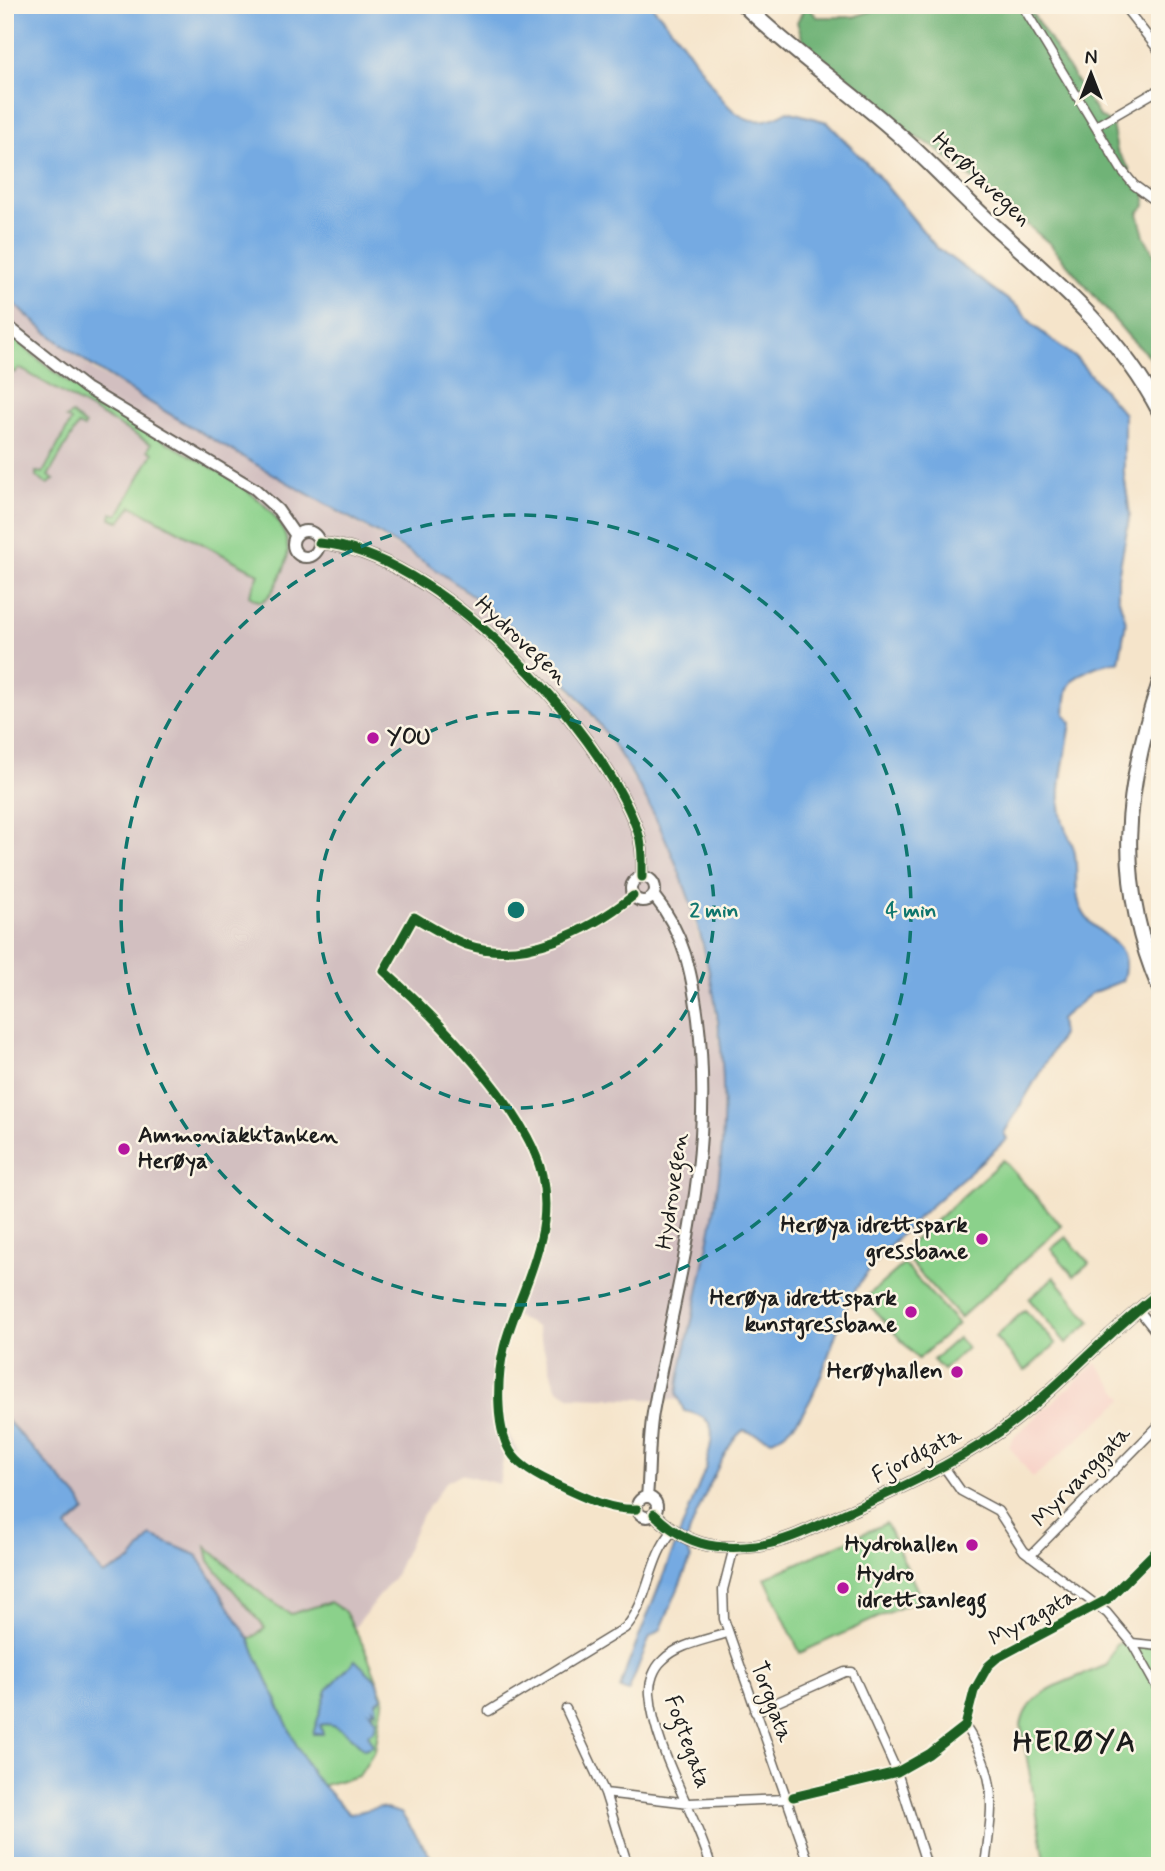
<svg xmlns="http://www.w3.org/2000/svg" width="1165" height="1871" font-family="Mynerve,sans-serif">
  <rect width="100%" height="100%" fill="#fcf5e5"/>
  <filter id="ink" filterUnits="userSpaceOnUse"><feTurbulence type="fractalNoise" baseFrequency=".0143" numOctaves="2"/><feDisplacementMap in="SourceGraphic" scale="14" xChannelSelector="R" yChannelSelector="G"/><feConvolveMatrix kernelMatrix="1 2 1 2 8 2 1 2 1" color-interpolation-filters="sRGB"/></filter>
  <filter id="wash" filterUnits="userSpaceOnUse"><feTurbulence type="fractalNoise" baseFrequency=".00686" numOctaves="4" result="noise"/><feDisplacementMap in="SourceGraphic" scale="28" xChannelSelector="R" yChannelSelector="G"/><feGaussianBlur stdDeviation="1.57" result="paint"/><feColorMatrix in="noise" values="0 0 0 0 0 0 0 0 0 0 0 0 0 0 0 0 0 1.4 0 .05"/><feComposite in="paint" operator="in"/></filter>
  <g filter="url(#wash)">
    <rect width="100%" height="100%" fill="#f5e4ca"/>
    <path fill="#f7d1c7" d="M1096 1363 1124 1399 1033 1478 1009 1446 1015 1436Z"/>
    <path fill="#d2bfc0" d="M5 295 34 323 95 371 438 571 515 630 543 658 609 738 656 818 683 883 711 981 722 1067V1142L717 1199 678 1386 679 1400 571 1397 556 1388 537 1327 511 1314 499 1358 503 1425 519 1453 505 1449 499 1484 461 1474 446 1482 420 1519 394 1577 284 1718 197 1555 151 1536 131 1561 103 1575 67 1527 80 1500 5 1418Z"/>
    <path fill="#8bd18b" stroke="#547654" stroke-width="2" d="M5 330C29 352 53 372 80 390 110 410 141 427 172 445 211 468 313 513 282 573 277 584 271 598 260 602L249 596 259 574 132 506 120 522 111 518 112 513 118 515 153 453 148 450 151 444 19 368 15 373 5 368 12 350 5 346Z
      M72 414 85 425 84 428 78 425 48 476 54 480 47 484 36 477V472L43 473 71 421 66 418Z
      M1003 1160 1062 1226 960 1318 901 1252Z
      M1066 1237 1089 1263 1074 1276 1051 1249Z
      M904 1264 958 1324 918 1359 864 1299Z
      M1054 1277 1091 1322 1066 1343 1029 1299Z
      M1025 1310 1056 1344 1025 1371 995 1337Z
      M958 1338 967 1348 943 1370 933 1360Z
      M886 1523 921 1598 800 1653 765 1578Z
      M206 1546C234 1570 259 1595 291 1614L330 1602 345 1612 364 1647 384 1697 375 1751 359 1776 320 1786 288 1736 246 1642 265 1628 209 1561Z
      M1129 1640 1156 1649 1160 1657V1866H1046L1021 1725C1027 1688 1076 1679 1107 1665L1115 1645Z"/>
    <path fill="#70b377" stroke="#46684a" stroke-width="2" d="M806 5 817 17H853L892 5H1027L1099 116 1112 124 1117 151 1129 168 1131 178C1143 185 1148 191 1145 206L1138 213 1144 236 1160 265V367L1130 338 1049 243 933 146 874 116 803 41 797 22Z"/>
    <path fill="#74aae2" stroke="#48637f" stroke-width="2" d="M5 5H651C667 22 682 41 695 60 720 95 739 141 788 111L827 122 875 172 936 247 1019 308 1034 326 1076 358 1124 414V474L1130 514 1118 577V596L1126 622 1119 662C1103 662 1077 672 1069 686 1065 694 1066 705 1065 714L1071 723C1067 752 1056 784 1061 814 1063 827 1070 837 1074 849 1079 868 1073 890 1081 908 1094 939 1137 939 1122 981L1092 993 1064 1016 1060 1020 1062 1035 1004 1133 1007 1139C956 1186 888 1235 853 1294 828 1337 820 1420 772 1440L744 1430C726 1439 692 1524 685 1546L691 1558 661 1629 650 1637 628 1692 620 1689 624 1675 706 1467C712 1436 722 1418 684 1411L677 1394C680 1368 687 1342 693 1316 705 1259 718 1203 722 1145 734 967 666 785 543 657 494 607 436 567 375 532 316 499 258 466 200 432 127 389 66 355 5 295Z
      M5 1418 80 1500 85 1511 67 1527 103 1575 131 1561 151 1536 197 1555 249 1639 296 1744 313 1775 349 1814 380 1807 401 1813 437 1866H5Z
      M355 1660 378 1682 382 1698 376 1702 377 1713 373 1708V1713L370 1712 377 1720 374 1730 368 1734 373 1746 364 1749C352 1738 336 1720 320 1725L323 1734H313L327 1690Z"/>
  </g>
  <g filter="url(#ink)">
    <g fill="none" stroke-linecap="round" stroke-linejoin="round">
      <defs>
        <path id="minor" d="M1022 5 1121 169 1134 185 1160 204
          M1123 5 1160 52
          M1096 126 1160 89
          M633 896C589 931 524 964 467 945 448 938 431 927 414 917L384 971C433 1015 528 1110 542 1175 546 1195 546 1217 541 1238 526 1303 495 1334 499 1406 501 1452 516 1467 557 1485 582 1496 609 1511 637 1509
          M1138 1309 1160 1337
          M944 1467 961 1491 998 1511 1024 1551 1107 1613 1132 1643 1160 1693
          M734 1547 723 1590 724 1619 810 1866
          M1030 1556 1160 1424
          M1132 1643 1160 1646
          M566 1709 605 1793 628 1866
          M489 1711 625 1628C650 1601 648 1559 672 1532
          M755 1712 845 1672H852L897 1772 927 1866
          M965 1726C1000 1780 992 1806 985 1866
          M605 1793 689 1803 786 1799
          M793 1797 897 1772 929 1754 965 1726 974 1691 988 1666 997 1658 1108 1599 1160 1547
          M711 1866C695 1811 654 1750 650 1694 649 1682 654 1668 663 1660 678 1644 707 1640 727 1633"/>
        <path id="tertiary" d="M5 324 86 388 255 489 278 510 296 536
          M293 544a13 13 0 1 1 26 0a13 13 0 1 1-26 0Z
          M319 543C434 551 599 725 637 829 643 845 642 860 642 877
          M631 889a12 12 0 1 1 24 0a12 12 0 1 1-24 0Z
          M647 1497C650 1467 648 1437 654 1407 679 1270 715 1162 698 1019 692 974 684 932 654 896
          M637 1507a10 10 0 1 1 20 0a10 10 0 1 1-20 0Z
          M654 1514C684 1544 714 1551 756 1546 789 1542 820 1524 850 1511 908 1484 966 1459 1017 1419 1067 1379 1109 1331 1160 1292"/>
        <path id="trunk" d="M744 5C790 50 843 86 891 128 930 161 964 200 1003 234 1064 288 1122 339 1160 412
          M1160 682C1124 790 1114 882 1160 989"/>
      </defs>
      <use href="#minor" stroke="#686259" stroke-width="11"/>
      <use href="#tertiary" stroke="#686259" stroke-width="14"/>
      <use href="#trunk" stroke="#686259" stroke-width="18"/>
      <use href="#minor" stroke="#fff" stroke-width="8"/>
      <use href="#tertiary" stroke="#fff" stroke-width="10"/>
      <use href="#trunk" stroke="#fff" stroke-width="14"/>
      <defs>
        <path id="cycleway" d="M319 543C434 551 599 725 637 829 643 845 642 860 642 877
          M633 896C589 931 524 964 467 945 448 938 431 927 414 917L384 971C433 1015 528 1110 542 1175 546 1195 546 1217 541 1238 526 1303 495 1334 499 1406 501 1452 516 1467 557 1485 582 1496 609 1511 637 1509
          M654 1514C684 1544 714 1551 756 1546 789 1542 820 1524 850 1511 908 1484 966 1459 1017 1419 1067 1379 1109 1331 1160 1292
          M793 1797 897 1772 929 1754 965 1726 974 1691 988 1666 997 1658 1108 1599 1160 1547"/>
      </defs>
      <use href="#cycleway" stroke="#fcf5e5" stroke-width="13"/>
      <use href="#cycleway" stroke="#1b5e20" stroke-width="9"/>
    </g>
  </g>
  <g fill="none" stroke="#0f766e" stroke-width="3.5" stroke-dasharray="12 9">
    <circle cx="516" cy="910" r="198"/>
    <circle cx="516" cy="910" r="395"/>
  </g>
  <g fill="#b5179e" stroke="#fcf5e5" stroke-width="2.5">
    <circle cx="373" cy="738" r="7"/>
    <circle cx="124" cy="1149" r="7"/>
    <circle cx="982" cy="1239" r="7"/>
    <circle cx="911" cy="1312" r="7"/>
    <circle cx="957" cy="1372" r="7"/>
    <circle cx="972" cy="1545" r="7"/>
    <circle cx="843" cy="1588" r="7"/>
  </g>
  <g text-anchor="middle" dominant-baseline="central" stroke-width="5" stroke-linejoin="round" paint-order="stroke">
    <g font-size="23" fill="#1c1c1c" stroke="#fcf5e5">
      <text transform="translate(981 180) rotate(43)">Herøyavegen</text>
      <text transform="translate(521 641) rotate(43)">Hydrovegen</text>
      <text transform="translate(673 1191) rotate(-82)">Hydrovegen</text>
      <text transform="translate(917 1456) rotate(-27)">Fjordgata</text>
      <text transform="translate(1082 1477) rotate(-46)">Myrvanggata</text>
      <text transform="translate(1033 1618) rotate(-29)">Myragata</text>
      <text transform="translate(771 1702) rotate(70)">Torggata</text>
      <text transform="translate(687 1742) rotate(70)">Fogtegata</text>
    </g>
    <g font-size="23" font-weight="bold" fill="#1c1c1c" stroke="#fcf5e5" text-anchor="end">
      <text x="387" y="738" text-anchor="start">YOU</text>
      <text x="138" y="1136" text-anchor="start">Ammoniakktanken<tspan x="138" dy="26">Herøya</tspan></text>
      <text x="968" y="1226">Herøya idrettspark<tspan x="968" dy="26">gressbane</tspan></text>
      <text x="897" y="1299">Herøya idrettspark<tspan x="897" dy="26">kunstgressbane</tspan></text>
      <text x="943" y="1372">Herøyhallen</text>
      <text x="958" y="1545">Hydrohallen</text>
      <text x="857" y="1575" text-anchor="start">Hydro<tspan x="857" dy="26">idrettsanlegg</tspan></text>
    </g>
    <g font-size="30" font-weight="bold" letter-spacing="2" fill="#1c1c1c" stroke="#fcf5e5">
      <text x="1075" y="1742">HERØYA</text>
    </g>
  </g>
  <circle cx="516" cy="910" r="10" fill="#0f766e" stroke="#fcf5e5" stroke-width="3.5"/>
  <g font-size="21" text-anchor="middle" font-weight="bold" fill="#0f766e" stroke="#fcf5e5" stroke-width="5" stroke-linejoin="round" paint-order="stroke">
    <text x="714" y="917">2 min</text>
    <text x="911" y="917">4 min</text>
  </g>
  <rect width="1165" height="1871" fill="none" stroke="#fcf5e5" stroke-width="28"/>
  <g transform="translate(1091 74)" stroke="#fcf5e5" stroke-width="5" paint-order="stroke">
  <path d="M0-5L12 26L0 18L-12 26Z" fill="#1c1c1c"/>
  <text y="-10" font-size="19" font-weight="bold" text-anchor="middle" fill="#1c1c1c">N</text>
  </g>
</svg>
